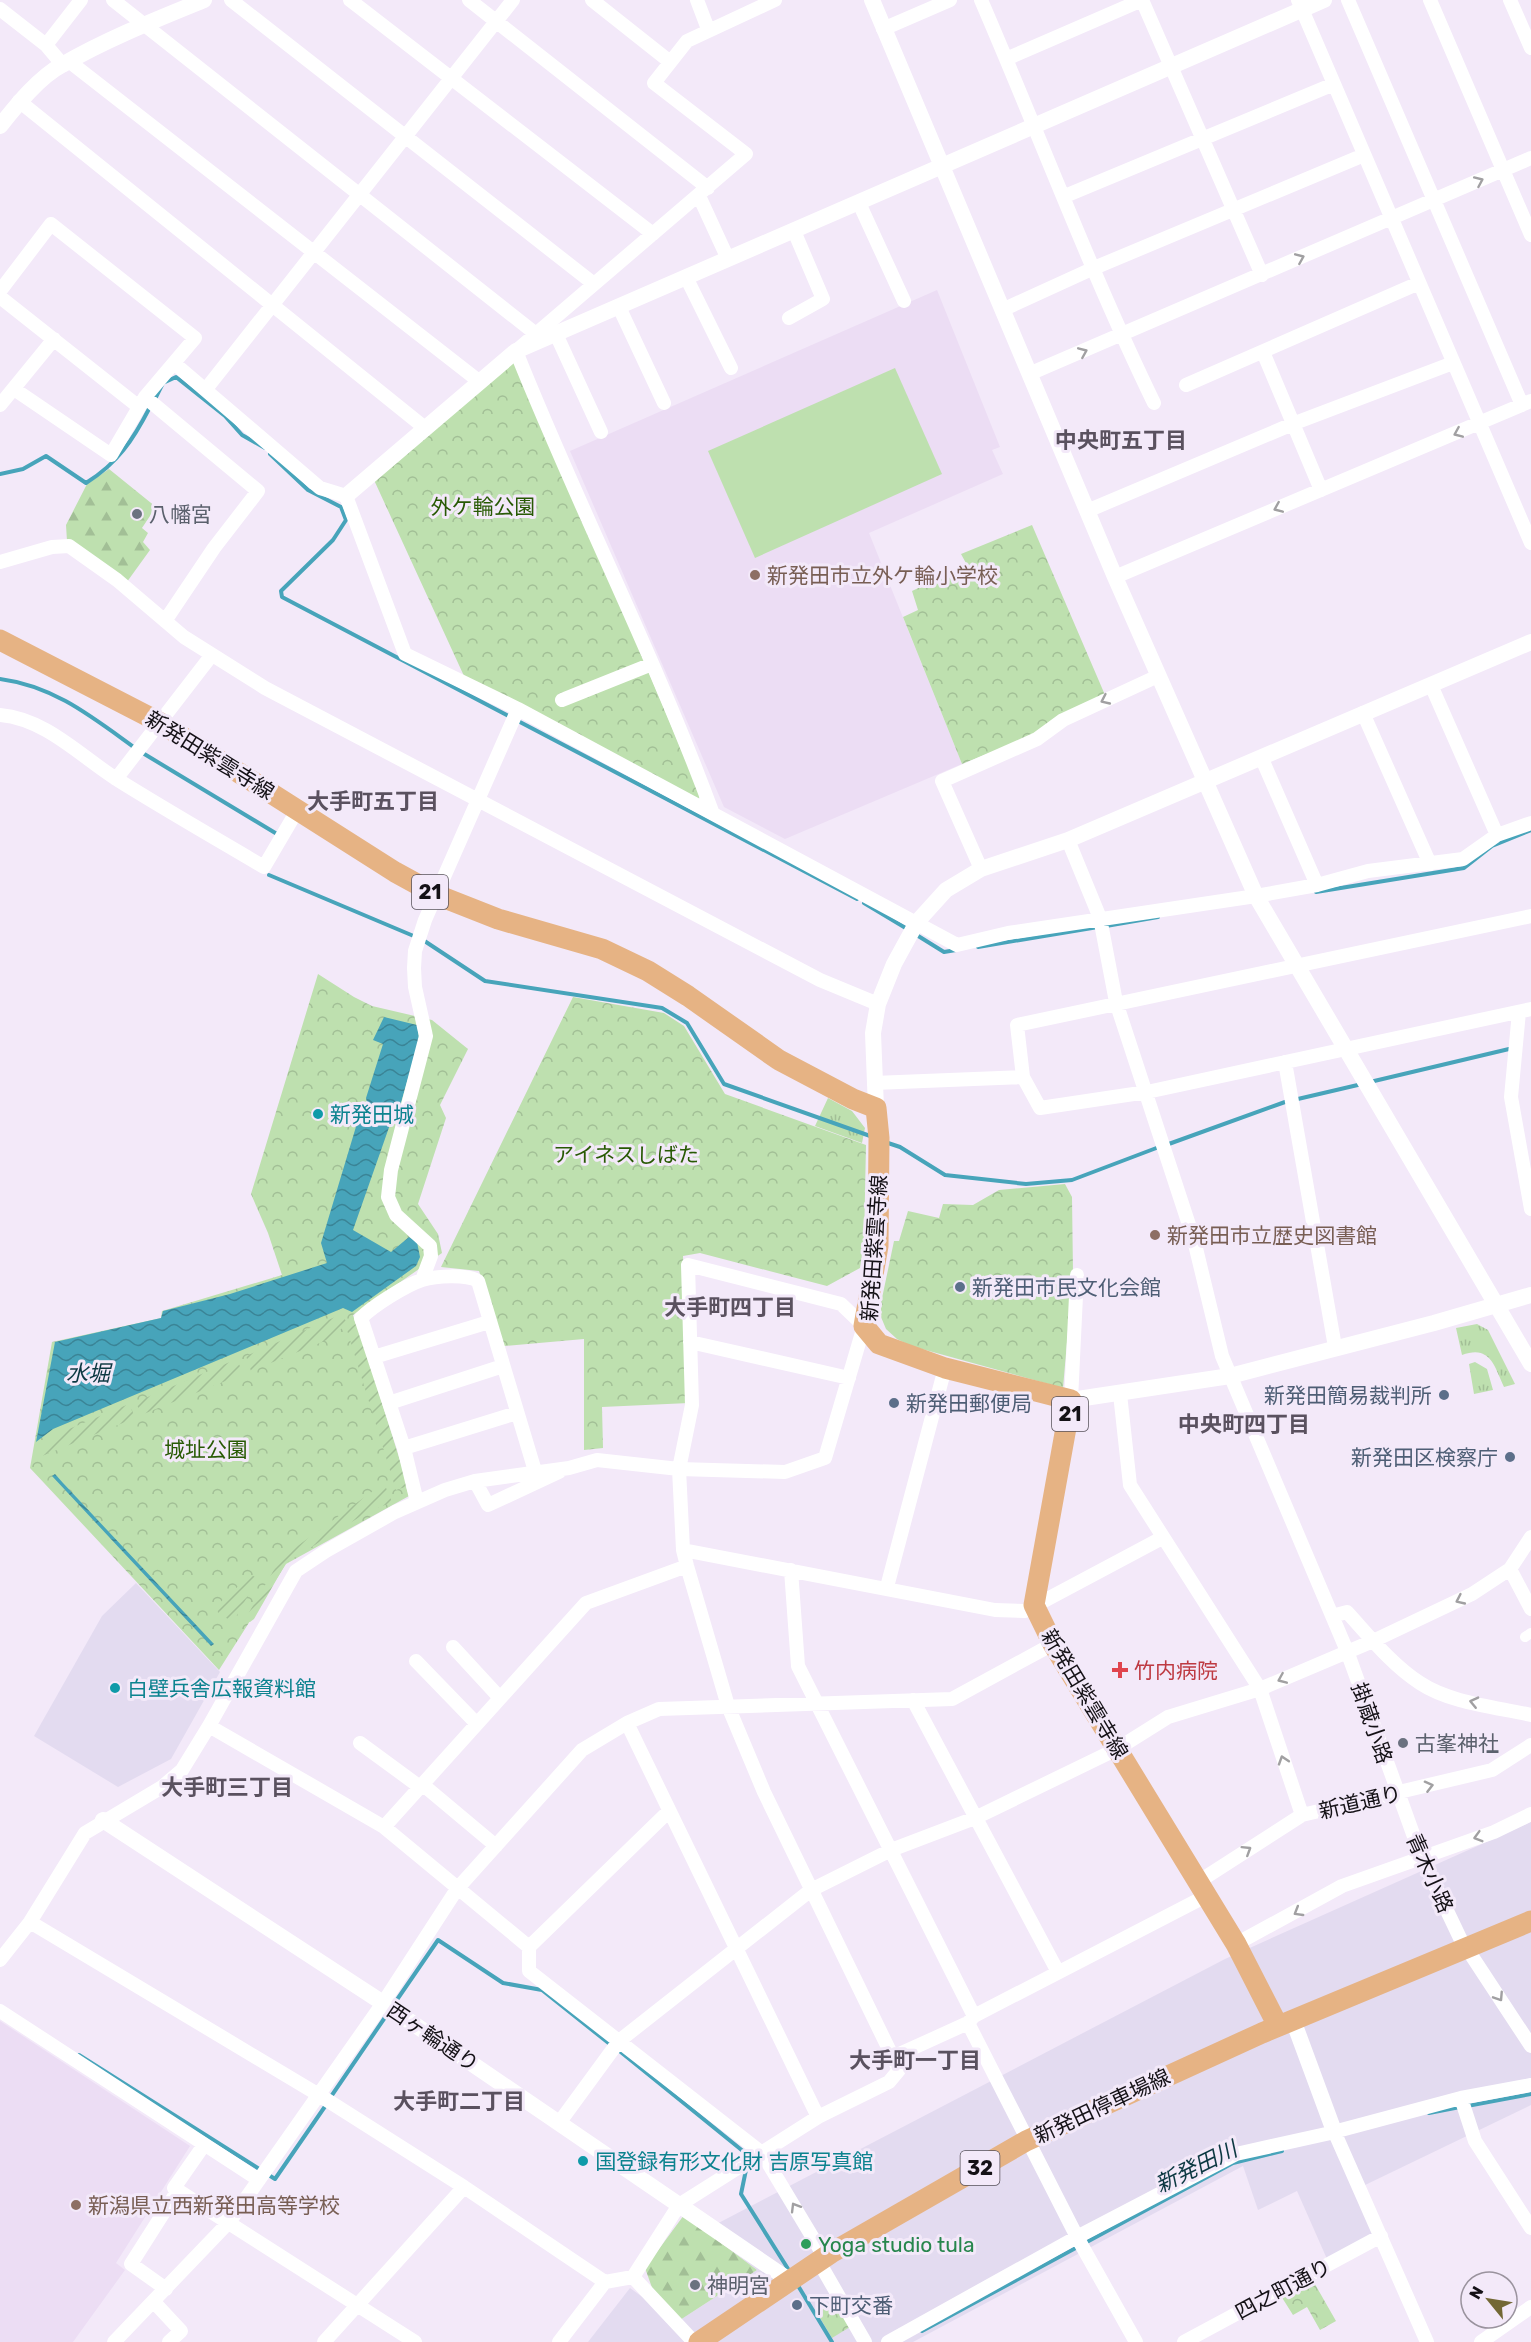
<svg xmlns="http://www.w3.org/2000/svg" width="1531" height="2342" font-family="Rubik,'Noto Sans JP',sans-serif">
  <defs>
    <pattern id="grass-tufts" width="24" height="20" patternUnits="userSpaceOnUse" patternTransform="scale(1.5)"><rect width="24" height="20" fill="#bee0af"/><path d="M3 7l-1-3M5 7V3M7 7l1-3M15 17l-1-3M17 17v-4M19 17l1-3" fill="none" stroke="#a2bf96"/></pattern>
    <pattern id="forest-firs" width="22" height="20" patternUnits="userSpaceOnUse" patternTransform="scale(1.5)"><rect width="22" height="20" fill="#bee0af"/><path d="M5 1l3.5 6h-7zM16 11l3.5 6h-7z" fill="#a2bf96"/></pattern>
    <pattern id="park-crowns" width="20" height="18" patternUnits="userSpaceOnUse" patternTransform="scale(1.5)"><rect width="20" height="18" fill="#bee0af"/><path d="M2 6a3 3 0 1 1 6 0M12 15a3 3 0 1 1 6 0" fill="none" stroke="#a2bf96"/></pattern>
    <pattern id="garden-furrows" width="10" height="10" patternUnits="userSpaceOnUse" patternTransform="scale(1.5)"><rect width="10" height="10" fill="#bee0af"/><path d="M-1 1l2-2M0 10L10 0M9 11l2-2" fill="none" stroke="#a2bf96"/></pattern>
    <pattern id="water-waves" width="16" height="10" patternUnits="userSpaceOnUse" patternTransform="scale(1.5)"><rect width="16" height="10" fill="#47a4ba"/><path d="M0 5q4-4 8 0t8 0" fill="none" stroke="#3a8496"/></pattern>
  </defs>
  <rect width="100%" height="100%" fill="#f3e9f9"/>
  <path fill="#e3dbf0" d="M136 1583 220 1672 171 1759 118 1787 34 1736 102 1616Z
    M1531 1822V2105L1363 2186 1385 2231 1327 2259 1297 2191 1258 2210 1243 2166 913 2342H588L630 2288 677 2322 757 2270 705 2230 1225 1959Z"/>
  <path fill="#ecddf4" d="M937 290 1000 447 992 450 1003 474 869 533 962 764 785 839 724 807 570 451Z
    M0 2021 190 2146 116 2263 125 2270 73 2342H0Z"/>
  <path fill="url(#grass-tufts)" d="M828 1098 852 1111 865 1128 862 1143 815 1126Z
    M1477 1324 1488 1330 1515 1384 1504 1387C1494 1365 1490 1345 1462 1355L1456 1328Z
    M1475 1362 1487 1369 1493 1390 1474 1394 1469 1364Z"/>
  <path fill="url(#forest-firs)" d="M109 469 156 507 142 528 148 533 143 542 150 550 124 586 67 541 66 525 87 484Z
    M684 2215 757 2270 677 2322 655 2296 645 2268Z"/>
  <path fill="url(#park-crowns)" d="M517 359 700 794 699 799 464 676 374 480Z
    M1032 525 1105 695 1037 734 962 764 903 617 918 610 912 591 967 565 961 554Z
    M318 974 354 997 372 1006 432 1020 468 1049 440 1105 446 1118 418 1204 438 1234 442 1253 353 1315 409 1496 286 1564 219 1670 30 1468 52 1342 161 1318 162 1311 282 1275 268 1233 251 1194Z
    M573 997 664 1013 684 1026 725 1094 866 1145 864 1241 860 1268 827 1286 700 1253 683 1256 689 1403 602 1407 603 1448 584 1450V1339L504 1346 479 1271 441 1267Z
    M1065 1184 1072 1197 1073 1273 1063 1388 911 1346 897 1339 886 1329 881 1317V1303L894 1241H899L908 1211 939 1218 943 1204 973 1205 999 1190Z
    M1312 2279 1336 2321 1320 2330 1307 2307 1293 2315 1281 2296Z
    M834 2300 850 2327 832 2338 816 2311Z"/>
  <path fill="url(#garden-furrows)" d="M342 1314 347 1323 332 1338 251 1371 246 1356Z
    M357 1323 408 1486 396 1490 347 1330Z
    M237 1359 243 1374 141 1415 136 1402Z
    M129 1404 135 1418 42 1456V1446L57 1434Z
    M384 1483 392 1502 366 1513 286 1563 254 1619 250 1622 244 1621 281 1558Z
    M251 1575 258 1578 233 1622 218 1613 217 1605Z"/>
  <path fill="#bee0af" d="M895 368 942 474 755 558 708 451Z"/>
  <path fill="url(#water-waves)" d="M384 1017 417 1025 419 1038 416 1051 398 1113 393 1116 353 1230 391 1252 409 1237 417 1242 420 1257 416 1266 352 1312 343 1308 53 1429 36 1442 55 1342 161 1318 163 1311 230 1294 327 1263 321 1243 358 1120 366 1114 368 1108 366 1098 383 1044 373 1040Z
    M55 1474 63 1483 214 1644 211 1646 52 1476Z"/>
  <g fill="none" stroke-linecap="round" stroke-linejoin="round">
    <path stroke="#47a4ba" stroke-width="4" d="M154 401 163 383 176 377 225 416 242 435 265 448
      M270 454 308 490 341 507 346 520 333 540 281 591 282 597 857 899
      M0 474 23 469 46 456 86 483C118 463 133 440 150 407
      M0 679C54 686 92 717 135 748
      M141 752 277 834
      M269 875 416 937
      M1316 892 1464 868 1492 846 1531 830
      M864 903 909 930
      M1106 926 1158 917
      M915 934 944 952 956 950
      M423 940 485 981 662 1008 687 1023 724 1084 873 1137
      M978 947 1098 927
      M1370 1082 1509 1049
      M885 1142 900 1147 945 1175 1026 1184 1072 1180 1159 1147
      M1166 1145 1285 1102 1362 1084
      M394 2004 438 1940 503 1983 542 1990 611 2045
      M617 2049 749 2156
      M79 2055 275 2179 326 2105
      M330 2098 388 2013
      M1467 2106 1531 2094
      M1429 2113 1460 2107
      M747 2165 741 2194 790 2272
      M797 2284 832 2342
      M922 2331 1233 2163 1282 2151"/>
    <path stroke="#fff" stroke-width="10" d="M1525 1637 1531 1633"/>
    <path stroke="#fff" stroke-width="14" d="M113 0 536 334
      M231 0 594 284
      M350 0 653 234
      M469 0 708 188
      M592 0 669 61
      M697 0 708 29
      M981 0C1039 134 1090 271 1154 403
      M1142 0 1262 275
      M1298 0 1531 543
      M1348 0 1522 405
      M1430 0 1531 235
      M1510 0 1531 48
      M0 9 46 45
      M883 29 950 0
      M1006 59 1142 0
      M70 62 480 382
      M62 64 46 45 81 0
      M19 101 425 428
      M699 196 728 259
      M1065 196 1334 84
      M859 203 904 301
      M686 277 731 368
      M0 291 51 224 195 338 145 397 111 455 14 389
      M0 297 139 407
      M619 307 664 403
      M1002 310 1094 268 1364 155
      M789 318 823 299 794 231
      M556 334 601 432
      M1263 352 1321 490
      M175 364 320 488 346 496 405 654 518 709 957 945 1008 933 1256 896 1317 885 1368 871 1463 859 1497 835 1531 823
      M1029 374 1531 158
      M1186 385 1419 283
      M206 389 513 0
      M145 397 258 491 214 548 165 621
      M0 405 54 339
      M1087 511 1295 423 1453 363
      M0 562 52 547 69 546 117 580 184 637 265 688 820 980 878 1004
      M1115 577 1531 401
      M1431 685 1497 835
      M562 700 652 664
      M1363 713 1430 864
      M0 715C46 719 80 756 118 780 166 810 215 838 264 867L298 809
      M1262 759 1317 885
      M116 779 211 656
      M713 814C655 656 578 507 516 351L746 154 654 83 687 41 775 0
      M1068 840 1100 918 1116 1002 1194 1240 1222 1356 1347 1651 1421 1856 1460 1938 1531 2046
      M981 869 942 781 1037 739 1063 720 1158 676
      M1531 916 1017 1025 1023 1077 1040 1108 1147 1092 1531 1009
      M1519 1012 1511 1097 1531 1209
      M1285 1062 1335 1347
      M874 1083 1023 1077
      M422 1280 431 1256 430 1246 396 1215 388 1197 391 1170 426 1036 415 987 414 968 415 951 425 920 518 709
      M690 1342 849 1378
      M374 1357 489 1322
      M1120 1394 1130 1485 1260 1689 1302 1815
      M1071 1400 1077 1275
      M389 1403 503 1366
      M404 1448 517 1413
      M475 1481 488 1505 559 1472
      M417 1502 404 1448 361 1318C373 1306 406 1285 422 1280 436 1276 466 1274 478 1281L535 1471
      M683 1550 995 1610 1025 1611 1162 1538
      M1510 1569 1531 1609
      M791 1570 798 1666 974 2016
      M887 1587 945 1368
      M1332 1616 1347 1612C1369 1636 1392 1665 1420 1683 1450 1703 1496 1707 1531 1715
      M453 1647 500 1698
      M416 1661 477 1724
      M913 1700 1058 1972
      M627 1723 818 2117
      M209 1726 384 1827 529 1947V1971L762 2153 825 2258
      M360 1743 420 1787
      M422 1784 496 1846
      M384 1827 586 1603 687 1566
      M1198 1882 1302 1815 1492 1770 1531 1745
      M30 1922 319 2095 464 2187 605 2282 633 2277 694 2342
      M1236 1944 1342 1886 1494 1832 1531 1814
      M529 1947 669 1811
      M0 1960 30 1922 85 1833 162 1787 182 1770 209 1726 296 1571 326 1551 395 1512 445 1490 475 1481 569 1468 597 1460 679 1469 785 1472 825 1458 864 1326 841 1304 688 1265 692 1405 679 1469 683 1550 687 1566 728 1706 764 1792 899 2070 889 2082 818 2117 679 2205 633 2277
      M0 2011 259 2180
      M968 2023 1077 2237 1136 2342
      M893 2057 968 2023 974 2016 1206 1896
      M1461 2098 1475 2141 1531 2228
      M559 2123 619 2041 811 1890 891 1850 975 1818 1117 1749 1168 1717 1260 1689 1373 1641 1472 1594 1510 1569 1531 1537
      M1334 2131 1427 2342
      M204 2145 174 2188 415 2342
      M819 2262 865 2342
      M166 2289 131 2264 178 2190
      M154 2302 181 2331 169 2342
      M114 2342 230 2221 383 2003 457 1889 582 1750 627 1723 659 1709 952 1699 1053 1644
      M324 2342 464 2187
      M559 2342 605 2282
      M888 2342 1077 2237 1236 2154 1326 2134 1461 2098 1531 2085
      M1184 2342 1381 2236
      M1481 2342 1531 2307"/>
    <path stroke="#fff" stroke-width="16" d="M872 0 1115 577 1256 896 1531 1364
      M0 126C16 106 39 77 62 65 107 39 155 20 204 0
      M346 496 516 351 1324 0
      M876 1108 873 1033 878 1004 894 964 917 922 946 890 981 869 1068 840 1531 642
      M1071 1400 1230 1376 1434 1323 1531 1295
      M103 1820 383 2003 789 2280
      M1293 2020 1334 2131"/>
    <path stroke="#e6b384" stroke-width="21" d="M0 640 159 722 395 872 437 895 498 919 602 949 648 971 688 996 779 1060 853 1099 876 1108 879 1138 878 1246 864 1326 879 1344 945 1368 1071 1400 1034 1605 1053 1644 1236 1944 1278 2026
      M699 2342 831 2253 1026 2141 1262 2033 1531 1921"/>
  </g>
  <defs><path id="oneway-chevron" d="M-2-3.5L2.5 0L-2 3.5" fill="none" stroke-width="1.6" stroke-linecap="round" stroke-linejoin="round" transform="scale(1.5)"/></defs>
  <g stroke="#a1a0a2">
    <use href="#oneway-chevron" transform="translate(1479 181) rotate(-24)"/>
    <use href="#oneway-chevron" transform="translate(1300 258) rotate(-23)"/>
    <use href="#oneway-chevron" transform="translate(1083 352) rotate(-23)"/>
    <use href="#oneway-chevron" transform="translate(1458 433) rotate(157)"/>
    <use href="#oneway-chevron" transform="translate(1278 508) rotate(157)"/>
    <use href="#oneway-chevron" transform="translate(1105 700) rotate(155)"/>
    <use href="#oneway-chevron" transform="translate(1460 1600) rotate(155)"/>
    <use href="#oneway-chevron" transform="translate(1282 1679) rotate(157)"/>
    <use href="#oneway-chevron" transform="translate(1474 1702) rotate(-167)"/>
    <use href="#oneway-chevron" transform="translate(1283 1760) rotate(-108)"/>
    <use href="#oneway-chevron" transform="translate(1429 1786) rotate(-14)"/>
    <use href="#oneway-chevron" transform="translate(1478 1837) rotate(164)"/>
    <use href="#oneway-chevron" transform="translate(1247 1850) rotate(-32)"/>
    <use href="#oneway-chevron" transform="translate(1298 1912) rotate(149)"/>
    <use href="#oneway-chevron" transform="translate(1499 1997) rotate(57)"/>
    <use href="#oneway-chevron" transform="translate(795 2207) rotate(-121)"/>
  </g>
  <g fill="#6b7280" stroke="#f3e9f9" stroke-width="2">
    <circle cx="137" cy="514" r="6"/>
    <circle cx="1403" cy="1743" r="6"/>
    <circle cx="695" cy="2285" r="6"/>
  </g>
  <g fill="#8d6e63" stroke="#f3e9f9" stroke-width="2">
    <circle cx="755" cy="575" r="6"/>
    <circle cx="1155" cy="1235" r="6"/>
    <circle cx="76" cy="2205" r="6"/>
  </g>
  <g fill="#0f9aa8" stroke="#f3e9f9" stroke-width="2">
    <circle cx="318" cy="1114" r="6"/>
    <circle cx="115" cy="1688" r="6"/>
    <circle cx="583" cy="2161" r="6"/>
  </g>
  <g fill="#5c6f8a" stroke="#f3e9f9" stroke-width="2">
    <circle cx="960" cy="1287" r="6"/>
    <circle cx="1444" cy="1395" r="6"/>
    <circle cx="894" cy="1403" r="6"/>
    <circle cx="1510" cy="1457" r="6"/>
    <circle cx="797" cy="2305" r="6"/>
  </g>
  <path fill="#e0444e" stroke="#f3e9f9" stroke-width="2" d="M1117 1661h6v6h6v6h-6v6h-6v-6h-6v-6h6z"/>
  <circle fill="#2e9e5b" stroke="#f3e9f9" stroke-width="2" cx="806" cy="2244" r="6"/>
  <g text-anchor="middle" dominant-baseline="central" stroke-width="6" stroke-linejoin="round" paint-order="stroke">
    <g fill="#f3e9f9" stroke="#57525a" stroke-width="1.5">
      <rect x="412" y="875" width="36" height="34" rx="4.5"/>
      <rect x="1052" y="1397" width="36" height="34" rx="4.5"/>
      <rect x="960.5" y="2151" width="39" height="34" rx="4.5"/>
    </g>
    <g font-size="20" font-weight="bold" fill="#141116">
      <text x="430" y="892">21</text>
      <text x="1070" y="1414">21</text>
      <text x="980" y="2168">32</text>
    </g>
    <g font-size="21" fill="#285a04" stroke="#f3e9f9">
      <text x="483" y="506">外ケ輪公園</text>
      <text x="626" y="1154">アイネスしばた</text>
      <text x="206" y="1449">城址公園</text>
    </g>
    <g font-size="21" fill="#5b616d" stroke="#f3e9f9" text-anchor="start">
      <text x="149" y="514">八幡宮</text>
      <text x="1415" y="1743">古峯神社</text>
      <text x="707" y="2285">神明宮</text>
    </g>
    <g font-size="21" fill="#785e54" stroke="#f3e9f9" text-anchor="start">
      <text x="767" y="575">新発田市立外ケ輪小学校</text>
      <text x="1167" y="1235">新発田市立歴史図書館</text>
      <text x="88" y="2205">新潟県立西新発田高等学校</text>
    </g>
    <g font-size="21" fill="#141116" stroke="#f3e9f9">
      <text transform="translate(210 755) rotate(32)">新発田紫雲寺線</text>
      <text transform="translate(874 1248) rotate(-86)">新発田紫雲寺線</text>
      <text transform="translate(1085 1694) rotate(59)">新発田紫雲寺線</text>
      <text transform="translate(1372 1723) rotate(71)">掛蔵小路</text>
      <text transform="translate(1360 1802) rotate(-13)">新道通り</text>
      <text transform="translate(1430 1873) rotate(66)">青木小路</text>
      <text transform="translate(433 2037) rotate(34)">西ヶ輪通り</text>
      <text transform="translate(1102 2106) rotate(-25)">新発田停車場線</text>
      <text transform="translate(1283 2289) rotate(-28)">四之町通り</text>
    </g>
    <g font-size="21" fill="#0d838f" stroke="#f3e9f9" text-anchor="start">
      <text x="330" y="1114">新発田城</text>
      <text x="127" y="1688">白壁兵舎広報資料館</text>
      <text x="595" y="2161">国登録有形文化財 吉原写真館</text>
    </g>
    <g font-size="21" fill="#4e5e75" stroke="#f3e9f9" text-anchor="start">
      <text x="972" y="1287">新発田市民文化会館</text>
      <text x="1432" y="1395" text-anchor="end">新発田簡易裁判所</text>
      <text x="906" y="1403">新発田郵便局</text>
      <text x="1498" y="1457" text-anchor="end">新発田区検察庁</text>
      <text x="809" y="2305">下町交番</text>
    </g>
    <g font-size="21" fill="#be3a42" stroke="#f3e9f9" text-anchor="start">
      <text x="1134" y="1670">竹内病院</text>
    </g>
    <g font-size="21" fill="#27864d" stroke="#f3e9f9" text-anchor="start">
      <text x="818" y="2244">Yoga studio tula</text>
    </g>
    <g font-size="22" font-weight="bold" fill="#5a515f" stroke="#f3e9f9">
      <text x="1121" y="440">中央町五丁目</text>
      <text x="373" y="801">大手町五丁目</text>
      <text x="730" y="1307">大手町四丁目</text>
      <text x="1244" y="1424">中央町四丁目</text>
      <text x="227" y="1787">大手町三丁目</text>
      <text x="915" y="2060">大手町一丁目</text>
      <text x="459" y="2101">大手町二丁目</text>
    </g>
    <g font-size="22" font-style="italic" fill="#0c3842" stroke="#f3e9f9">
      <text x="88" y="1373">水堀</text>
      <text transform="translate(1196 2167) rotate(-26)">新発田川</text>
    </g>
  </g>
  <g transform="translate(1489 2300) rotate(300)"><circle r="28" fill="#f3e9f9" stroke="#9a939e" stroke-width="1.5"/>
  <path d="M0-4.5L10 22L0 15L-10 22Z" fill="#736835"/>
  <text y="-9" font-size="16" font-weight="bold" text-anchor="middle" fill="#141116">N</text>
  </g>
</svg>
